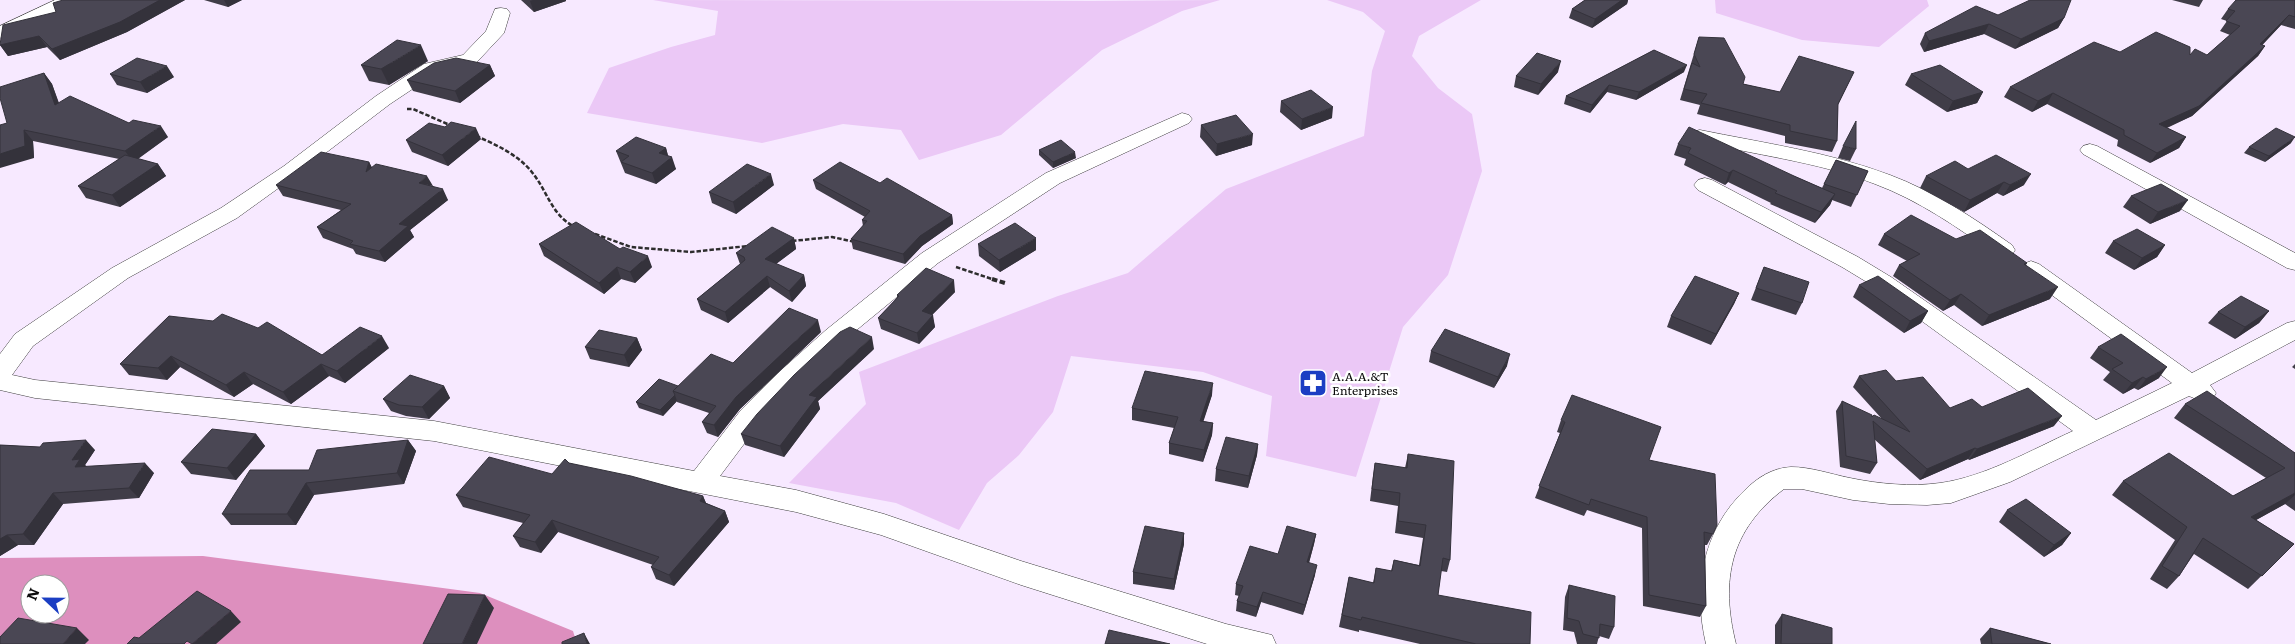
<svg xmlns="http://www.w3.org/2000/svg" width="2295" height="644" font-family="Literata,serif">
  <rect width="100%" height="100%" fill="#f7e9ff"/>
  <path fill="#ebc8f6" d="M653 0 1092 1 1220 0 1182 11 1102 50 1001 135 919 160 901 130 843 124 762 143 587 113 609 68 671 47 715 35 718 11Z
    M1327 0H1481L1419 36 1412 56 1438 88 1472 114 1482 171 1448 275 1403 327 1356 477 1266 456 1272 396 1203 372 1071 356 1053 412 1019 455 987 483 959 530 896 503 789 483 866 404 859 372 1058 296 1128 273 1226 189 1364 136 1372 71 1385 31 1363 12Z
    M1715 0H1927L1929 6 1879 47 1802 40 1716 13Z"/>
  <path fill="#dd8fbe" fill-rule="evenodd" d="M203 556 480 593 573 631 577 644H0V558ZM30 584H60V614H30Z"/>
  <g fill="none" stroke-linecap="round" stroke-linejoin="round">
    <defs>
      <path id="minor" d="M55 0H78L75 4 0 38V26Z
        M501 8 507 9 510 13 504 33 476 63 438 72 390 104 298 174 237 218 128 278 33 346 12 375 35 380 434 421 694 471 741 410 778 373 826 330 922 253 1046 173 1182 113 1189 115 1192 119 1189 123 1060 183 938 263 842 342 796 385 759 424 720 476 796 490 884 514 1021 561 1226 624 1272 635 1276 644H1207L1021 585 881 535 796 512 434 441 35 398 0 390V354L15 334 112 268 221 208 284 166 376 96 424 64 463 55 486 31 495 9Z
        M1700 130C1763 143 1829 152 1890 175 1933 191 1974 218 2012 245L2015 250 2012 255 2004 257 1996 255C1959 228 1918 200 1875 184 1816 161 1753 155 1693 140L1690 136 1693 132Z
        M2090 144 2097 146 2295 253V270L2287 268 2083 154 2080 150 2083 146Z
        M1705 178 1712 180 1858 257 1891 277 2096 420 2172 383 2023 274 2020 269 2023 264 2031 261 2039 264 2192 373 2287 323 2295 321V340L2210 385 2216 393 2212 400 2203 402 2189 396 2010 482 1951 503 1927 505 1889 504 1853 500 1802 489H1784C1730 530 1720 580 1736 644H1706C1693 589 1702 531 1745 490 1757 478 1772 468 1791 467 1811 467 1830 474 1850 478 1879 484 1911 487 1940 483 1985 477 2033 449 2073 431L1875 287 1842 267 1698 190 1694 185 1698 180Z"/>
    </defs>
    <use href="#minor" stroke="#3e3e3e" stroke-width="1"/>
    <path stroke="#2d2d2d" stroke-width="2.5" stroke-dasharray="4.5 2" stroke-linecap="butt" d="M407 109H413L452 126
      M476 136C495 144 518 155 531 171 547 190 551 214 573 226
      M595 234 631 247 691 252 748 246
      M792 241 832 237 855 242
      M956 267 995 280"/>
    <path stroke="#2d2d2d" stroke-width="4" stroke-dasharray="5.5 2.5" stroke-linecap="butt" d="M992 279 1005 283"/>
    <use href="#minor" fill="#fff" fill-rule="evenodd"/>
  </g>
  <path fill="#403d48" d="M63 0H185L127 32 60 60 47 47 8 56 0 45 56 12Z
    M204 0H242L228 7Z
    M521 0H566V1L534 12Z
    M1585 0H1628L1627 4 1592 28 1569 18 1572 9Z
    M2172 0H2203L2199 7Z
    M2295 0V29L2281 25 2262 45 2265 46 2258 56 2192 116 2167 128 2186 137 2179 148 2150 163 2117 146 2118 140 2047 104 2032 112 2004 97 2010 87 2120 52 2190 55H2207L2230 35 2220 31 2227 21 2221 19 2228 9Z
    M1998 15 2064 18 2058 28 2015 49 1984 34 1924 52 1920 44 1925 33Z
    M1699 37 1743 84 1780 92 1854 72 1838 105 1837 141 1832 152 1785 143V136L1697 114 1700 105 1680 100Z
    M1654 50 1684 72 1636 100 1607 92 1590 113 1564 104 1566 96Z
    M428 61 389 85 369 81 361 65Z
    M490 65 495 76 460 103 413 91 407 80Z
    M1558 72 1538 95 1514 87 1516 76Z
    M44 73 52 84 59 103 129 123 168 137 138 159 158 164 166 176 120 207 86 198 78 186 119 159 33 141 34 158 7 123Z
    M110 74 174 77 147 93 117 85Z
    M1911 74 1983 92 1977 103 1947 112 1905 85Z
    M1281 101 1332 118 1301 130 1280 112Z
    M1201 125 1252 145 1216 156 1200 137Z
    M481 139 448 166 412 152 406 140Z
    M2291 143 2265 162 2244 153 2249 147Z
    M1678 144 1794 176 1822 188 1836 160 1868 171 1851 207 1832 200 1830 205 1815 223 1770 204 1771 203 1728 182 1725 185 1684 165 1686 159 1674 155Z
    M1843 146 1856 149 1850 161 1838 158Z
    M666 148 668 156 676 169 656 184 625 173 616 151Z
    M1039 150 1076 158 1053 168 1039 155Z
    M369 162 372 168 433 186 448 200 410 230 414 237 385 262 356 254 353 249 323 238 317 227 341 210 283 196 276 185Z
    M1968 169 2024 185 2003 196 1997 193 1964 212 1920 188 1926 176Z
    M813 180 880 183 952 215 953 224 922 246 905 264 853 249 851 239 863 226 862 220 865 217 816 189Z
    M774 185 736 214 712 203 709 192Z
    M2131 196 2180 211 2150 224 2123 207Z
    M1884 234 1956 239 2027 263 2026 265 2050 299 1982 326 1954 305 1943 311 1893 276 1899 265 1907 261 1878 245Z
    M794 238 796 249 776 264 804 275 806 286 792 302 770 287 728 323 701 310 697 299 740 264 736 253Z
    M2113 241 2165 245 2157 257 2134 270 2105 253Z
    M539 244 620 249 652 267 635 283 621 279 604 294 544 256Z
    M978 244 1036 250 1000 272 979 256Z
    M1764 267 1802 303 1796 315 1751 300Z
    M1859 285 1928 311 1921 323 1904 333 1853 297Z
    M955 292 932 315 935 327 919 344 881 329 878 318 897 298V295Z
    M1739 293 1734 304 1711 345 1667 327 1671 316Z
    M2269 311 2259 323 2235 339 2208 323 2218 312Z
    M169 316 322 355 389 348 345 383 329 376 291 404 253 384 234 397 180 367 167 380 129 375 120 364Z
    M821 332 740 409 718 437 707 433 702 422 709 413 677 402V401L663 416 639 408 636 402 678 386 733 363Z
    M637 338 642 350 629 367 590 359 585 347Z
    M2098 347 2159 378 2138 390 2134 388 2123 394 2103 380 2110 372 2090 358Z
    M874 349 818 401 820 409 784 457 745 445 741 434Z
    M1431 351 1507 366 1494 388 1429 362Z
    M2295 364V369L2292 367Z
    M1859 376 1896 381 1950 408 1982 407 2054 426 1969 460 1968 459 1920 480 1874 439 1877 463 1870 474 1840 467 1836 411 1842 401 1872 417 1882 419 1853 387Z
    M444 386 450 398 429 419 406 416 391 411 383 399Z
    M1212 395 1203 421 1213 423 1212 435 1203 462 1169 454V443L1174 428 1132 420V408Z
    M2185 404 2295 453V511L2285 504 2256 520 2294 544 2248 589 2194 554 2179 576 2167 589 2150 579 2175 540 2112 495 2123 481 2233 496 2266 478 2174 418Z
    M1561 420 1649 460 1713 534 1707 545H1705L1706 606 1700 617 1643 606 1642 528 1587 510 1584 516 1535 498 1560 433 1557 432Z
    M256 434 265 446 236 480 191 474 181 462Z
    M408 440 416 451 404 484 314 495 296 525H231L222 514 309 470Z
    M1258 444 1257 455 1248 488 1215 481 1216 469Z
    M0 445 95 450 85 465 87 467 154 473 139 498 63 504 34 545H18L0 556Z
    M1408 454 1450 560 1447 572 1441 571 1438 595 1530 644H1420L1359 630V632L1339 627 1349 577 1373 583 1376 568 1391 571 1394 560 1419 565 1423 538 1395 533 1398 506 1370 501 1373 476 1375 463 1405 468Z
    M569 463 703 496 706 503 725 511 729 522 674 586 656 579 651 567 653 565 558 532 541 553 520 547 513 536 523 523 463 507 456 495 552 474Z
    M2007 510 2071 533 2062 545 2044 557 1999 522Z
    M1184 533V544L1174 590 1133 584V572Z
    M1316 534 1314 544 1309 563 1315 575 1303 615 1261 602 1256 617 1236 611 1237 601 1239 596 1235 595 1236 584 1278 554Z
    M1569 585 1614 627 1609 639 1599 636 1597 644H1577L1574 632 1563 630 1565 597Z
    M1782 614 1832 644H1775V625Z
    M1990 628 2051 644H1981L1980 639Z"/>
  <path fill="#34323b" d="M160 0H185L127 32 60 60 52 49Z
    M224 0H242L228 7Z
    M533 0H566V1L534 12 530 1Z
    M1622 0H1628L1627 4 1592 28 1595 19Z
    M2289 15 2281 25 2253 55 2260 44Z
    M2064 18 2058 28 2015 49 2021 39Z
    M1989 24 1984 34 1924 52 1929 41Z
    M39 36 47 47 8 56 0 45Z
    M421 45 428 61 389 85 381 69Z
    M2265 46 2258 56 2192 116 2152 134 2159 124Z
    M1561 61 1558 72 1538 95 1541 84Z
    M490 65 495 76 460 103 455 91Z
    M1687 65 1684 72 1636 100 1639 92Z
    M167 66 174 77 147 93 140 82Z
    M44 73 52 84 63 116 55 105Z
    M1609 85 1607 92 1590 113 1592 105Z
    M1983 92 1977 103 1947 112 1953 101Z
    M2053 93 2047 104 2032 112 2038 101Z
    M1333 107 1332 118 1301 130 1302 119Z
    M161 126 168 137 133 162 125 151Z
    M476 128 481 139 448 166 442 155Z
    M24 130 33 141 34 158 0 168V154Z
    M1253 134 1252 145 1216 156 1217 144Z
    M2186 137 2179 148 2150 163 2157 153Z
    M2295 137 2291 143 2265 162 2269 156Z
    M666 148 669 159 659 153Z
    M1075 152 1076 158 1053 168V162Z
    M672 157 676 169 656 184 652 173Z
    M369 162 375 173 366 172Z
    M158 164 166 176 120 207 112 195Z
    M1733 170 1728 182 1725 185 1729 173Z
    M771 174 774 185 736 214 733 202Z
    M2031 174 2024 185 2003 196 2010 185Z
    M427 176 433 186 419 183Z
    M2004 182 1997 193 1964 212 1970 200Z
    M443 189 448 200 410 230 414 237 385 262 379 251 399 224Z
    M1835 194 1830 205 1815 223 1821 212Z
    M2188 200 2180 211 2150 224 2158 212Z
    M952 215 953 224 922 246 905 264 903 254 920 236Z
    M794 238 796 249 768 270 765 259Z
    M1036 238V250L1000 272 999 260Z
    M2165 245 2157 257 2134 270 2142 258Z
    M648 256 652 267 635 283 630 272Z
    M617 267 621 279 604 294 599 283Z
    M804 275 806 286 792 302 789 291Z
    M767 276 770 287 728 323 725 312Z
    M954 280 955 292 924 323 922 311Z
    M2058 287 2050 299 1982 326 1989 315Z
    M1739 293 1734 304 1711 345 1716 334Z
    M1961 294 1954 305 1943 311 1950 300Z
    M1928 311 1921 323 1904 333 1910 321Z
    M2269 311 2259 323 2235 339 2245 327Z
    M933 315 935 327 919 344 917 333Z
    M818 320 821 332 740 409 718 437 714 425 736 397Z
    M382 336 389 348 345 383 337 371Z
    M872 337 874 349 818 401 820 409 784 457 780 446 809 395Z
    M637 338 642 350 629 367 624 355Z
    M1510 354 1507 366 1494 388 1498 377Z
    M171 356 180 367 167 380 158 368Z
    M321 364 329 376 291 404 283 392Z
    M2167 367 2159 378 2138 390 2146 379Z
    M244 372 253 384 234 397 226 385Z
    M2143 377 2134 388 2123 394 2132 383Z
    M1213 383 1212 395 1200 432V421Z
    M444 386 450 398 429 419 422 407Z
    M675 395 677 401 663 416 660 410Z
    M2062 416 2054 426 1969 460 1977 449Z
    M1213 423 1212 435 1203 462 1204 450Z
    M256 434 265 446 236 480 227 468Z
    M86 440 95 450 85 465 89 470 75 467 72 460Z
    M408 440 416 451 404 484 397 473Z
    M1258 444 1257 455 1248 488 1249 476Z
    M1975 448 1968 459 1920 480 1927 469Z
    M145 463 154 473 139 498 129 488Z
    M306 483 314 495 296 525 287 514Z
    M53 493 63 504 34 545 23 534Z
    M2295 493V495L2285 504 2238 530 2251 517Z
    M703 496 708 508 700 501Z
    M725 511 729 522 674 586 669 575Z
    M552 520 558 532 541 553 535 542Z
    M1184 533V544L1174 590V579Z
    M2071 533 2062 545 2044 557 2054 545Z
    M1316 534 1314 544 1306 573 1307 562Z
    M7 535 18 545 0 556V539Z
    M1317 565 1315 575 1303 615 1305 605Z
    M1263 592 1261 602 1256 617 1257 607Z
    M485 595 494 608 477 644H462Z
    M231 611 241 622 216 644H192Z
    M77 628 89 640 85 644H63Z
    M584 633 590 644H587Z"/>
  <path fill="#4a4754" stroke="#34323b" d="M63 0H160L120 22 52 49 39 36 0 45 3 25 56 12 53 3Z
    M1585 0H1622L1595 19 1572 9Z
    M2030 0H2071L2064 18 2021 39 1989 24 1929 41 1925 33 1976 6 1998 15Z
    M2236 0H2295V17L2289 15 2260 44 2265 46 2199 106 2159 124 2186 137 2157 153 2124 135V130L2053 93 2038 101 2010 87 2094 42 2120 52 2156 32 2190 47V55L2195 49 2207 55 2240 26 2226 21 2235 11 2228 9Z
    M1699 37 1724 38 1745 77 1743 84 1780 92 1799 56 1854 72 1838 104 1837 141 1790 131V125L1701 103 1707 94 1684 89 1692 63 1700 67 1694 54Z
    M397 40 421 45 381 69 361 65Z
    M1654 50 1687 65 1639 92 1609 85 1592 105 1566 96Z
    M1537 53 1561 61 1541 84 1516 76Z
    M137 58 167 66 140 82 110 74Z
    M456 58 490 65 455 91 407 80 434 63Z
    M1940 65 1983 92 1953 101 1911 74Z
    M44 73 55 105 70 96 129 123 133 120 161 126 125 151 24 130 25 146 0 154V125L7 123 0 98V87Z
    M1311 90 1333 107 1302 119 1281 101Z
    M1236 115 1253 134 1217 144 1201 125Z
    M1856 121V149L1843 146Z
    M451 122 476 128 442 155 406 140 429 123 445 127Z
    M1689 127 1794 176 1835 194 1821 212 1775 193 1777 191 1733 170 1729 173 1688 153 1691 148 1678 144Z
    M2276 128 2295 137 2269 156 2249 147Z
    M636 137 666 148 659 153 672 157 652 173 621 162 629 156 616 151Z
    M1061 140 1075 152 1053 162 1039 150Z
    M321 152 369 162 366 172 376 164 427 176 419 183 443 189 399 224 408 226 379 251 350 244 353 241 317 227 351 204 276 185Z
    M125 155 158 164 112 195 78 186Z
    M1996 155 2031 174 2010 185 2004 182 1970 200 1926 176 1955 161 1968 169Z
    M1836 160 1868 171 1857 195 1824 184Z
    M840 162 880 183 887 178 952 215 920 236 903 254 851 239 867 221 862 220 870 211 813 180Z
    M747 164 771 174 733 202 709 192Z
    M2161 184 2188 200 2158 212 2131 196Z
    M1911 215 1956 239 1980 230 2027 263 2024 264 2058 287 1989 315 1961 294 1950 300 1899 265 1920 254 1884 234Z
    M576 222 620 249 623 247 648 256 630 272 617 267 599 283 539 244Z
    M1015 223 1036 238 999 260 978 244Z
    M772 227 794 238 765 259 804 275 789 291 767 276 725 312 697 299 745 260 744 257 736 253Z
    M2137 229 2165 245 2142 258 2113 241Z
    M1764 267 1809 282 1802 303 1756 288Z
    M926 268 954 280 922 311 933 315 917 333 878 318 899 296 897 295Z
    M1695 276 1739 293 1716 334 1671 316Z
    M1878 276 1928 311 1910 321 1859 285Z
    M2241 296 2269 311 2245 327 2218 312Z
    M789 308 818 320 736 397 714 425 702 422 716 406 673 391 711 354 733 363Z
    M222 314 258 328 267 322 322 355 360 327 382 336 337 371 321 364 283 392 244 372 226 385 171 356 158 368 120 364 169 316 213 321Z
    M850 327 872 337 809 395 817 397 780 446 741 434 757 414 794 375 840 332Z
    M1445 329 1510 354 1498 377 1431 351Z
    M599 330 637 338 624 355 585 347Z
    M2121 334 2167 367 2146 379 2143 377 2132 383 2112 369 2123 363 2098 347Z
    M1886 370 1896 381 1923 377 1950 408 1972 399 1982 407 2028 388 2062 416 1977 449 1975 448 1927 469 1873 421 1877 463 1846 456 1842 401 1872 415V417L1874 415 1910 432 1859 376Z
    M1145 371 1213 383 1200 421 1213 423 1204 450 1169 443 1178 417 1132 408Z
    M410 375 444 386 422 407 399 405 383 399Z
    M659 379 678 386 673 391 675 395 660 410 636 402Z
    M2207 391 2295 453V493L2251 517 2294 544 2262 576 2203 538 2179 576 2162 566 2187 527 2123 481 2169 453 2233 496 2285 468 2185 404Z
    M1572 395 1661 427 1649 460 1715 474 1717 525 1713 534 1704 532 1706 606 1649 595 1647 517 1591 499 1589 505 1539 486 1565 422 1561 420Z
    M212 429 256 434 227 468 181 462Z
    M1226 437 1258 444 1249 476 1216 469Z
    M86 440 72 460 80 459 75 467 145 463 129 488 53 493 23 534 7 535 0 539V445L40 447 43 443Z
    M408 440 397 473 306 483 287 514H222L250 470H309L317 450Z
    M1408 454 1454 461 1450 560 1443 558 1438 595 1531 612 1530 644H1476L1362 617 1361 620 1342 615 1349 577 1374 583 1376 568 1392 571 1394 560 1420 566 1426 525 1398 521 1400 493 1372 489 1375 463 1407 468Z
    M489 457 552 474 565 459 569 463 631 476 703 496 700 501 725 511 669 575 651 567 659 557 552 520 535 542 513 536 530 515 456 495Z
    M2026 499 2071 533 2054 545 2007 510Z
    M1145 526 1184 533 1174 579 1133 572Z
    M1287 526 1316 534 1307 562 1317 565 1305 605 1263 592 1257 607 1237 601 1243 586 1236 584 1250 546 1278 554Z
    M1569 585 1615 596 1614 627 1600 624 1599 638 1583 634 1579 621 1567 618Z
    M197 591 231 611 192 644 187 641 184 644H127L134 637 139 638Z
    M448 594 485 595 462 644H423Z
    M1782 614 1832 628V644H1781Z
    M18 618 77 628 63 644H0V637Z
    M1990 628 2051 644H1992Z
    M1109 630 1170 644H1105Z
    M584 633 587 644H562V642Z"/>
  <defs>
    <symbol id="pharmacy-square" viewBox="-11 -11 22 22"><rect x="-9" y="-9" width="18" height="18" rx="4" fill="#1b3ec3" stroke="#fff"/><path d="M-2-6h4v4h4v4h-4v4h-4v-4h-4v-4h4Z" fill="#fff"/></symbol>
  </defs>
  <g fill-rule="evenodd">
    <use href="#pharmacy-square" x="1297" y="367" width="32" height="32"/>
  </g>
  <g text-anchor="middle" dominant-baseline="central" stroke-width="5" stroke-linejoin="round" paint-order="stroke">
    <g font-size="12" fill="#0b0b0b" stroke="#fff" text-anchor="start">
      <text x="1332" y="376">A.A.A.&amp;T<tspan x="1332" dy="14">Enterprises</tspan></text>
    </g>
  </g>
  <g transform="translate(45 599) rotate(292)"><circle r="24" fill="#ffffff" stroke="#9d9d9d"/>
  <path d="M0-4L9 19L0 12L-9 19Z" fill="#1b3ec3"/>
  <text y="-8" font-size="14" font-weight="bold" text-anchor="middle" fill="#0b0b0b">N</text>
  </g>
</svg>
